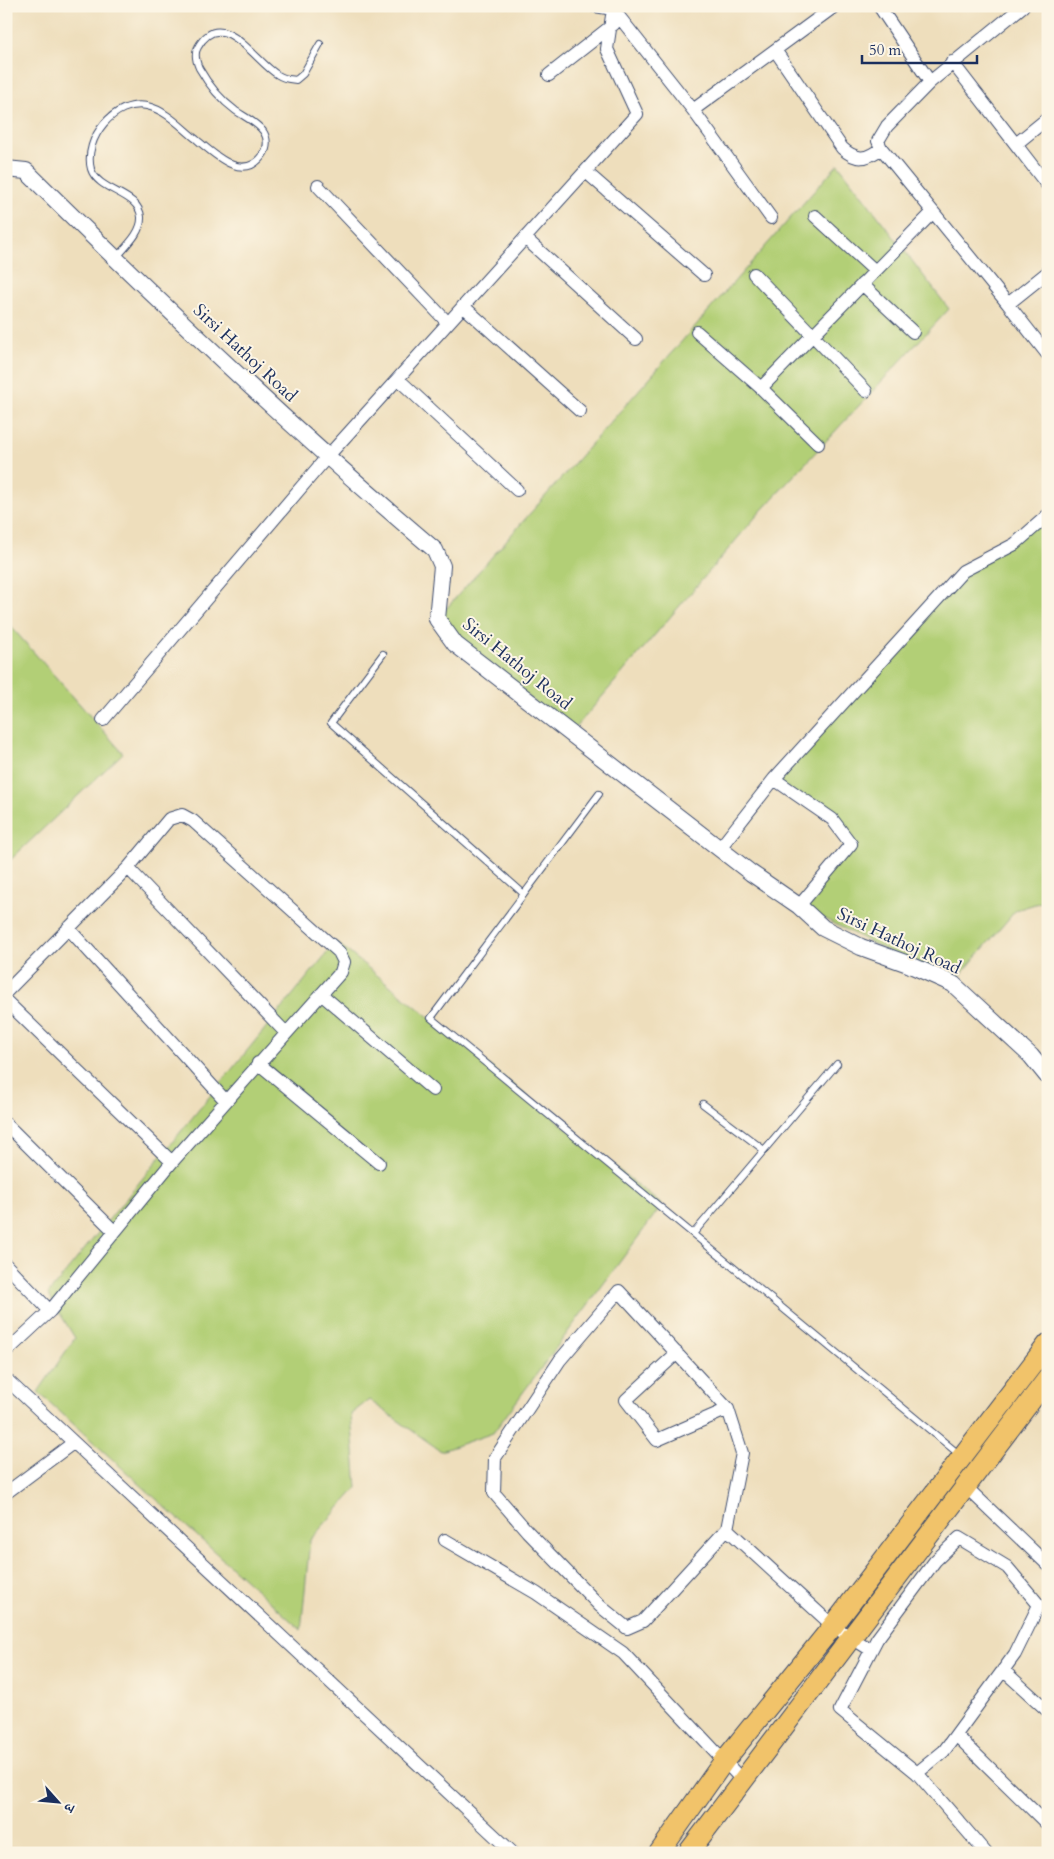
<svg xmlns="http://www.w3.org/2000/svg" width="1054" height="1859" font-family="Cardo,'Noto Serif Devanagari',serif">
  <rect width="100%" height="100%" fill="#fcf5e5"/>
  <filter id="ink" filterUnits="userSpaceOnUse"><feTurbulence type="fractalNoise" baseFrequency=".02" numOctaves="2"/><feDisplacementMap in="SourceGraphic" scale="10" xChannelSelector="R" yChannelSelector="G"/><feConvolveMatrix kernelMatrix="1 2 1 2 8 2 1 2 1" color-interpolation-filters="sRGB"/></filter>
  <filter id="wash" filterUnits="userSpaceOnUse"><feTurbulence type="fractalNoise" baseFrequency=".0096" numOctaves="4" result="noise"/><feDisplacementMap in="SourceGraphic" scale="20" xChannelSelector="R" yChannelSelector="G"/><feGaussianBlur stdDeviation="1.12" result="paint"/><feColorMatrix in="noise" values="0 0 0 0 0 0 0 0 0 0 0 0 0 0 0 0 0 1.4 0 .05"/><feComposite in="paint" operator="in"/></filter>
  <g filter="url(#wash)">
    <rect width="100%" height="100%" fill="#eedebc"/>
    <path fill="#b2cf76" stroke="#667f6a" d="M838 164 949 309 760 512 571 733 437 619Z
      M1048 515V900L1016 910 953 984 799 906 851 844 832 819 774 779 963 571Z
      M6 621 123 753 6 864Z
      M336 942 662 1205 493 1433 441 1451 369 1400 351 1414 357 1488 310 1540 301 1630 38 1392 75 1338 48 1294Z"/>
  </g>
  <g filter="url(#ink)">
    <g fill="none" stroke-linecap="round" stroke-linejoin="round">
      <defs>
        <path id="service" d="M116 258C125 247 142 233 141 217 139 192 98 192 91 169 83 139 115 99 147 106 166 110 182 128 196 139 214 154 243 183 263 155 268 148 268 138 263 131 256 122 245 117 236 111 221 100 208 84 199 68 196 61 194 53 198 47 222 4 256 63 278 75 284 79 289 79 296 80L303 74 320 44
          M383 654 331 723 524 894
          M599 794 431 1018 693 1234
          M837 1064 693 1234 960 1455
          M703 1104 764 1150"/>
        <path id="minor" d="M595 6 613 9 617 6
          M879 6 930 82 887 126 878 141 881 148 1008 304 1048 272
          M613 9 693 110 771 218
          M775 50 842 148C856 161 867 160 881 148
          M952 62 1048 186
          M549 75 614 24
          M930 82 1023 6
          M693 110 835 6
          M1016 144 1048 118
          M586 172 704 275
          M318 186 448 323
          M815 216 875 271
          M525 238 636 339
          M754 274 866 391
          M862 284 913 332
          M1008 304 1048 355
          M463 306 580 411
          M697 332 761 388
          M398 379 517 490
          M818 444 761 388 933 212
          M103 720 327 457 637 114 607 49 613 9
          M774 779 832 819 851 844 799 906
          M720 848 774 779 963 571 1015 544 1048 515
          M128 868 286 1033
          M68 928 225 1100
          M6 992 128 868 169 819 182 815 193 821 339 952 344 962 341 972 172 1162 50 1311 6 1352
          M321 994 433 1090
          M6 1001 172 1162
          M258 1063 379 1163
          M6 1124 114 1231
          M6 1265 50 1311
          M677 1353 626 1400 657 1440 728 1409
          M6 1379 513 1853
          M965 1486 1048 1565
          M6 1493 73 1443
          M727 1529 742 1453 728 1409 619 1291 560 1360 495 1458 494 1493 527 1531 600 1606 627 1628 643 1621 727 1529 833 1626 871 1650
          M959 1538 1007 1567 1039 1605 1015 1654 944 1751 917 1773 840 1710 877 1639 935 1561Z
          M445 1540 536 1593 623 1653 743 1781
          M1003 1670 1048 1711
          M956 1735 1048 1825
          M917 1773 986 1853"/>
        <path id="tertiary" d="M6 169 26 171C159 302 293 430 435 550L442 566 437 619 455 644 751 873 799 906 823 928 861 947 908 964 953 984 1031 1056 1048 1077"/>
        <path id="primary" d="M659 1853 724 1761 833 1626 1048 1344
          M688 1853 1048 1378"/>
      </defs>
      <use href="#service" stroke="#3b496c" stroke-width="8"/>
      <use href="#minor" stroke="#3b496c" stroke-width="14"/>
      <use href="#tertiary" stroke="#3b496c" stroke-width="18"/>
      <use href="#primary" stroke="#3b496c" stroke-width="22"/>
      <use href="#service" stroke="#fff" stroke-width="6"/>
      <use href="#minor" stroke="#fff" stroke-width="12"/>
      <use href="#tertiary" stroke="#fff" stroke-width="16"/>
      <use href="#primary" stroke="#f1c36a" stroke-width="20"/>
    </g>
  </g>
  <g text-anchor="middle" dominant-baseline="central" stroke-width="4" stroke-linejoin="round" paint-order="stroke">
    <g font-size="18" fill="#1b2f5e" stroke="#fcf5e5">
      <text transform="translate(245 353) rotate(43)">Sirsi Hathoj Road</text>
      <text transform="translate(517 664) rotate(39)">Sirsi Hathoj Road</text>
      <text transform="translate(899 941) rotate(25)">Sirsi Hathoj Road</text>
    </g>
  </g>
  <rect width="1054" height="1859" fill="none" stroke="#fcf5e5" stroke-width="25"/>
  <g transform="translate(58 1802) rotate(117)" stroke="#fcf5e5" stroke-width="4" paint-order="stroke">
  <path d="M0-4L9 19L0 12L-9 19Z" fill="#1b2f5e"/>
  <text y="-8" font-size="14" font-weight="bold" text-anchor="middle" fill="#1b2f5e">उ</text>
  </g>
  <path d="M862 55v8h115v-8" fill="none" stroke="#1b2f5e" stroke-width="2.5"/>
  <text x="869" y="55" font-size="15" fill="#1b2f5e" stroke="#fcf5e5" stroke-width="4" paint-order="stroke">50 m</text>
</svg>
